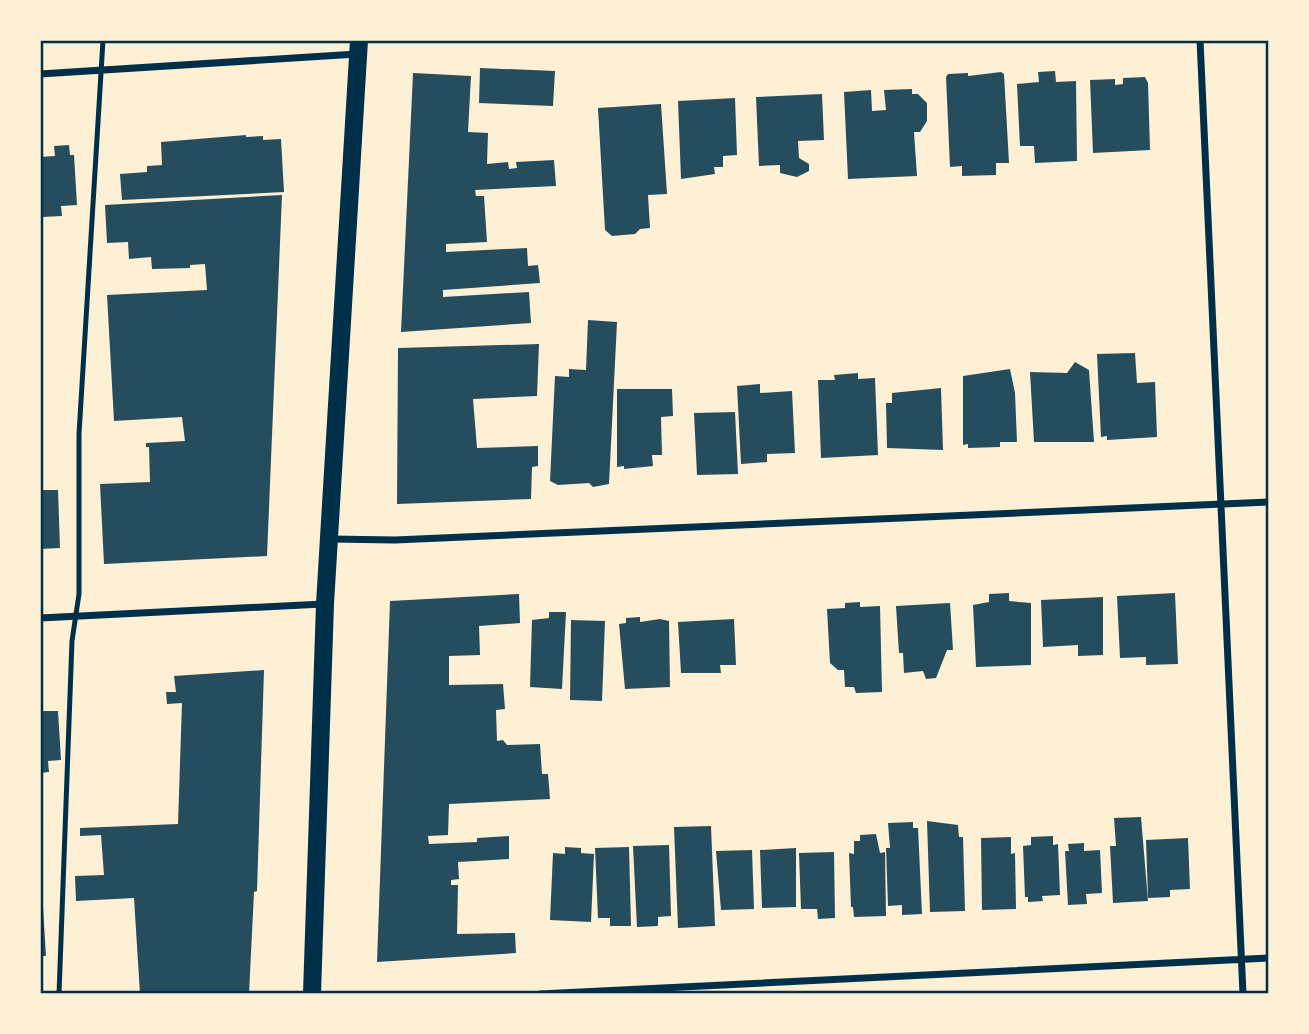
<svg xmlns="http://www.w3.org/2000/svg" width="1309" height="1034" font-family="Karla,sans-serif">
  <rect width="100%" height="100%" fill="#fdf0d5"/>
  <path fill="#264d5e" d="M480 68 555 71 553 106 479 103Z
    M1055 71 1056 82 1076 81 1077 161 1035 163 1034 146H1020L1017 84 1039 82 1038 72Z
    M1001 72 1004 74 1009 163H996V175L962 176V166L950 167 946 77 948 74 968 73V76Z
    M413 73 471 76 468 132 488 133 487 164 508 162 509 169 517 168 516 162 554 160 556 186 475 190 476 196H484L487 242 446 244V252L527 248 528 266 538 265 540 283 443 290V297L529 292 531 323 401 332Z
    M1145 77 1148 83 1150 150 1093 153 1090 80 1115 79V85L1123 84V78Z
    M912 89V94H918L927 103V121L920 132H914L917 176 848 179 844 92 871 90 872 111 886 110 884 90Z
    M822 94 824 140 798 141 799 158 809 164V171L797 177 780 173V165L759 166 756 97Z
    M735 98 737 155 723 156V167H714L715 174 681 179 678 101Z
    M661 104 667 194 648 195 650 228 640 229 635 234 612 236 605 230 598 108Z
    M246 135V137L263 136V140L281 139 284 192 122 200 120 174 147 172V166L162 165 161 142Z
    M69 145 70 155H74L77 205 61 206 62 216 42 217 40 157 55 156 54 146Z
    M282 195 267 556 104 564 100 484 150 482 149 447H146V443L185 441 182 417 114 421 107 295 207 290 205 264 190 265V268L152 269 151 257 129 259 128 242 107 243 105 205Z
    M588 320 617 322 609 484 593 487 589 483 558 485 550 481 555 376 569 377V369L586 370Z
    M539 344 537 396 473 399 477 448 538 446V466L532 467 531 499 397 504 398 348Z
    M1135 353 1137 383 1155 382 1157 437 1107 440V436L1101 437 1097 354Z
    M1075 362 1089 370 1094 442H1034L1030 372 1067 373Z
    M1010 369 1015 393 1017 442H1000V447L968 448V444L963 445V376Z
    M858 373V379L875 378 878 455 821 458 818 380H835L834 375Z
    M760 384V393L792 391 795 453 767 454V462L741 464 737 386Z
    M941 388 943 450 887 448 886 403H892V393Z
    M617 389H672L673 416 661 417 662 455H652L653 466 624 469V466L617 467Z
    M735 412 738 474 697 475 694 413Z
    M40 490H58L60 548 40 549Z
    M1009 593V601L1031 603V665L976 667 973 605 989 602V594Z
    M1175 593 1178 664 1146 665V657L1120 658 1117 596Z
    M519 594 520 623 479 626 480 655 449 656V685L503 684 505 709 496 710 497 741 503 740 507 745 540 744 542 774H548L550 799 449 804 448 835 428 836 429 844 477 842V838L509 836V859L458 862 459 879 451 880V885H458L457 934 515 933 516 953 377 962 390 601Z
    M1103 597V655L1078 656V645L1043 647 1041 600Z
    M860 602V607L880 606 882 692 856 693 854 687H845L844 670H838L830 663 827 609 845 608V603Z
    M950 603 953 650H947L936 678 926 679 923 671 904 673 903 653H899L896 606Z
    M549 612H566L562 689 530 687 532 620 549 618Z
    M640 617V622L660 619 669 621 670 687 625 689 619 624 626 623V618Z
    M734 619 736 665H720L721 673H681L678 622Z
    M571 620 605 621 602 701 570 700Z
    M264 670 257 891 254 892 249 994H140L134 898 76 901 75 876 104 875 101 835 80 836V828L178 824 182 703 167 704 166 692H176L174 676Z
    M40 711H58L61 760 48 761 49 772 40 773Z
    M1141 817 1148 901 1113 903 1110 846H1116L1114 818Z
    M927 821 958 825 959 837H963L965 911 930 912Z
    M913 822V828H918L922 914 902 915V905L888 906 886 848H890L888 823Z
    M711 826 715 926 678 928 674 827Z
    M876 834 880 853 885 852 886 916 854 917 853 907H851L849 853 854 854V841H860V835Z
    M1053 836V845L1058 844 1060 895 1042 896 1043 901 1028 902V897H1025L1023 846 1031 845V837Z
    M1011 837V854L1015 853 1016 909 982 910 981 838Z
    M1188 838 1190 889 1170 890V897L1148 898 1146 840Z
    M1084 843V851L1100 850 1102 893 1086 894 1087 904 1068 905 1065 851H1069L1068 844Z
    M669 845 671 916 658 917V926L637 927 633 846Z
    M565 847 581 848V853L594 854 591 922 550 920 553 853 565 854Z
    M629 847 631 926H610V918H598L595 848Z
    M796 848V907L762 908 760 850Z
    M752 850 754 909 721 910 716 851Z
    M834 852 835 918 818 919 817 909H801L799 853Z
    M40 907H43L46 956H40Z"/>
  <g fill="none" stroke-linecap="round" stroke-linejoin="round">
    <path stroke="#003049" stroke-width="5" d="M59 994 72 641 79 594V434L103 40"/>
    <path stroke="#003049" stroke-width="7" d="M1200 40 1243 994
      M40 74 357 54
      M330 539 395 540 1269 502
      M40 618 323 604
      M540 994 1269 958"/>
    <path stroke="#003049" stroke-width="18" d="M312 994 325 604 359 40"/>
  </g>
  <rect width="1309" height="1034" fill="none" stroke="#fdf0d5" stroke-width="84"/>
  <rect x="42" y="42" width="1225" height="950" fill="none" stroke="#003049" stroke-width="2.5"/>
</svg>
